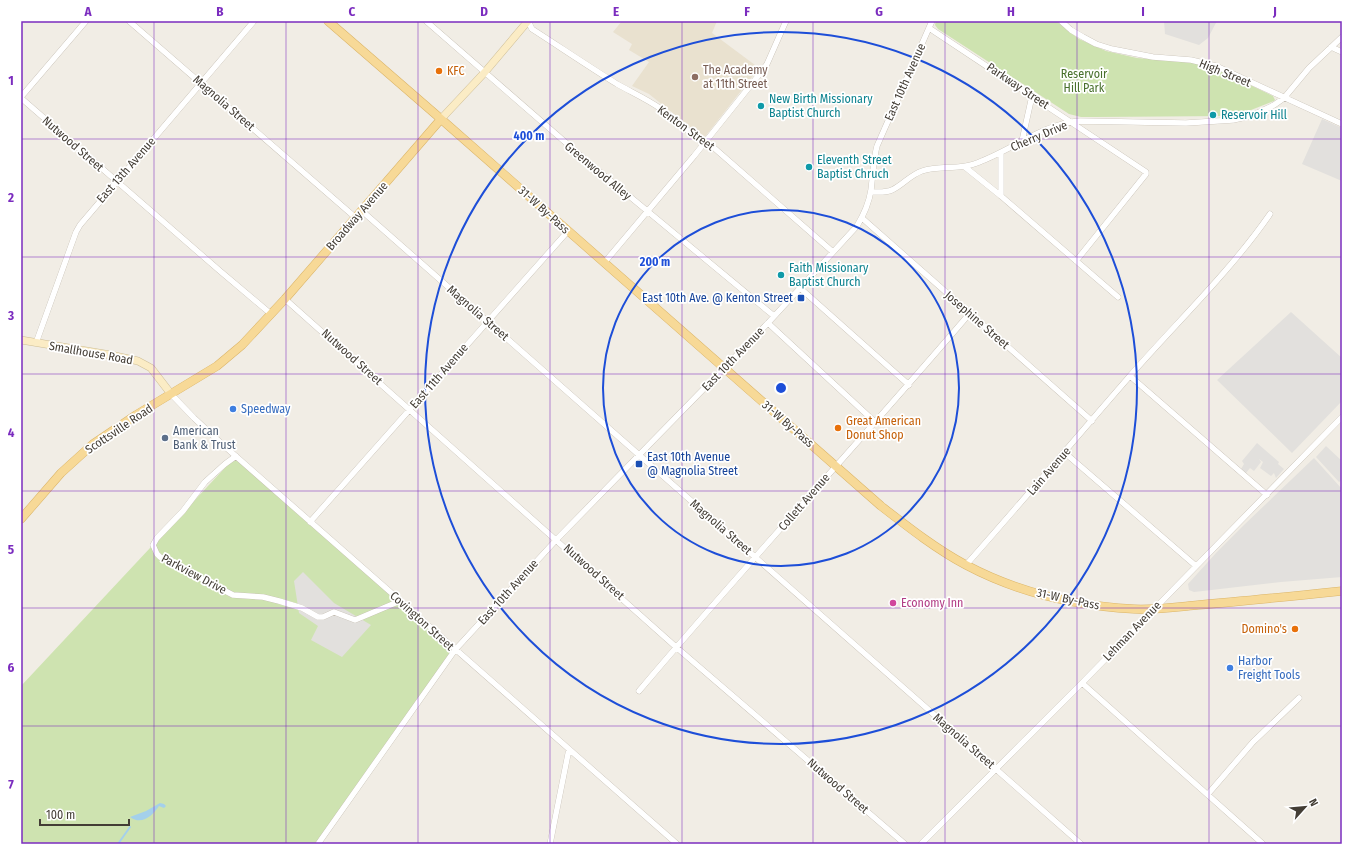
<svg xmlns="http://www.w3.org/2000/svg" width="1363" height="865" font-family="'Fira Sans Condensed',sans-serif">
  <rect width="100%" height="100%" fill="#f1ede5"/>
  <path fill="#e9e1cf" d="M622 21H717L712 33 759 68 704 138 649 94 632 86 649 62 629 50 632 44 613 32Z"/>
  <path fill="#cee3b0" d="M936 21H1056L1079 39 1106 51 1137 58 1196 63 1223 72 1273 96 1275 100 1274 101 1246 112 1229 116 1096 117H1081L1069 114 938 29 935 25Z
    M236 456 455 650 315 844H21V686Z"/>
  <path fill="#e2e0dd" d="M1164 21H1217L1208 38 1199 45 1165 34Z
    M1322 119 1342 128V181L1302 164Z
    M1291 312 1342 358V401L1292 453 1217 380Z
    M1257 443 1279 462 1278 464 1284 469 1276 478 1274 473 1271 476 1260 468 1263 462 1259 459 1261 462 1254 471 1250 468 1246 473 1241 469 1244 464 1242 461Z
    M1326 446 1342 461V480L1339 482 1316 457Z
    M1314 458 1342 489V577L1281 582 1194 592 1189 590 1188 584 1216 553 1245 524Z
    M303 572 334 603 371 625 342 657 311 640 318 626 299 613 294 581Z"/>
  <path fill="#a4d0eb" d="M160 803 164 804 166 806 164 808 159 806C153 815 142 826 130 817L146 811Z"/>
  <g fill="none" stroke-linecap="round" stroke-linejoin="round">
    <path stroke="#a4d0eb" stroke-width="2" d="M118 844 130 827"/>
    <defs>
      <path id="street" d="M129 21 356 218
        M426 21 587 161 774 316
        M528 21 532 29C560 47 588 66 617 84 631 92 647 99 661 109 679 122 693 138 713 147L833 252
        M1061 21 1071 30 1083 37 1096 44 1112 49 1153 57 1191 60 1216 66 1342 124
        M929 28 1146 172V174L1076 261
        M1331 47 1342 52
        M21 97 86 21
        M21 98 220 271 271 314
        M1022 141 1032 96
        M1001 153V196
        M965 167 1001 196 1118 297
        M871 192C877 192 886 193 892 190 903 185 910 175 922 171 939 165 957 170 974 164 1010 152 1041 124 1080 121L1186 123 1233 120 1251 116 1274 105 1284 98 1309 68 1342 37
        M362 211 1081 844
        M862 218 1092 421
        M604 263 694 156 762 71 767 64 786 21
        M800 288 909 385
        M285 299 676 647 905 844
        M768 323 875 422
        M36 343 76 232 80 225 254 21
        M1130 376 1267 495
        M171 394 194 418 222 444 677 844
        M1065 453 1196 566
        M236 456 225 464 205 482 183 511 157 538 153 545 157 554 160 557 233 595 263 597 279 601 302 608 318 617H323L334 612 355 620 400 601
        M310 522 568 231
        M966 565C1021 503 1075 439 1129 377 1176 323 1229 273 1270 214
        M1082 683 1263 844
        M639 691C747 563 861 441 970 313
        M1208 794 1253 742 1299 698
        M318 844 455 650 557 539 768 323 857 226C863 216 869 203 871 190 873 175 873 161 877 146L932 21
        M550 844 569 749
        M921 844 1082 683 1342 417"/>
      <path id="secondary" d="M441 119 485 72 528 21
        M21 340 111 355 138 361 151 368 171 394"/>
      <path id="primary" d="M328 21 441 119 881 506C908 527 936 549 966 565 1017 592 1076 606 1134 609 1155 610 1177 607 1198 605 1246 601 1294 596 1342 591
        M21 519 61 473 93 444 136 415 217 366 242 345 285 299 441 119"/>
    </defs>
    <use href="#street" stroke="#bfb7ab" stroke-width="6"/>
    <use href="#secondary" stroke="#cebe97" stroke-width="8"/>
    <use href="#primary" stroke="#dbb569" stroke-width="9"/>
    <use href="#street" stroke="#fff" stroke-width="5.5"/>
    <use href="#secondary" stroke="#fbecc5" stroke-width="7"/>
    <use href="#primary" stroke="#f7d997" stroke-width="8"/>
  </g>
  <path fill="none" stroke="#7b2cbf" stroke-width="1" stroke-opacity="0.55" d="M154 21V844M286 21V844M418 21V844M550 21V844M682 21V844M813 21V844M945 21V844M1077 21V844M1209 21V844M21 139H1342M21 257H1342M21 374H1342M21 491H1342M21 608H1342M21 726H1342"/>
  <g fill="none" stroke="#1d4ed8" stroke-width="2">
    <circle cx="781" cy="388" r="178"/>
    <circle cx="781" cy="388" r="356"/>
  </g>
  <g fill="#e8710a" stroke="#fff" stroke-width="1.5">
    <circle cx="439" cy="71" r="4"/>
    <circle cx="838" cy="428" r="4"/>
    <circle cx="1295" cy="629" r="4"/>
  </g>
  <circle fill="#8d6e63" stroke="#fff" stroke-width="1.5" cx="695" cy="77" r="4"/>
  <g fill="#0f9aa8" stroke="#fff" stroke-width="1.5">
    <circle cx="761" cy="106" r="4"/>
    <circle cx="1213" cy="115" r="4"/>
    <circle cx="809" cy="167" r="4"/>
    <circle cx="781" cy="275" r="4"/>
  </g>
  <g fill="#1a4fb4" stroke="#fff" stroke-width="1.5">
    <rect x="797" y="294" width="8" height="8" rx="2"/>
    <rect x="635" y="460" width="8" height="8" rx="2"/>
  </g>
  <g fill="#3f7fe0" stroke="#fff" stroke-width="1.5">
    <circle cx="233" cy="409" r="4"/>
    <circle cx="1230" cy="668" r="4"/>
  </g>
  <circle fill="#5c6f8a" stroke="#fff" stroke-width="1.5" cx="165" cy="438" r="4"/>
  <circle fill="#d1479c" stroke="#fff" stroke-width="1.5" cx="893" cy="603" r="4"/>
  <g text-anchor="middle" dominant-baseline="central" stroke-width="3.5" stroke-linejoin="round" paint-order="stroke">
    <g font-size="12" fill="#785e54" stroke="#fff" text-anchor="start">
      <text x="703" y="70">The Academy<tspan x="703" dy="14">at 11th Street</tspan></text>
    </g>
    <g font-size="12" fill="#c56008" stroke="#fff" text-anchor="start">
      <text x="447" y="71">KFC</text>
      <text x="846" y="421">Great American<tspan x="846" dy="14">Donut Shop</tspan></text>
      <text x="1287" y="629" text-anchor="end">Domino's</text>
    </g>
    <g font-size="12" fill="#433d35" stroke="#fff">
      <text transform="translate(1225 73) rotate(22)">High Street</text>
      <text transform="translate(905 82) rotate(-66)">East 10th Avenue</text>
      <text transform="translate(1018 86) rotate(34)">Parkway Street</text>
      <text transform="translate(224 103) rotate(41)">Magnolia Street</text>
      <text transform="translate(686 128) rotate(36)">Kenton Street</text>
      <text transform="translate(1039 136) rotate(-23)">Cherry Drive</text>
      <text transform="translate(73 144) rotate(41)">Nutwood Street</text>
      <text transform="translate(126 170) rotate(-49)">East 13th Avenue</text>
      <text transform="translate(598 171) rotate(40)">Greenwood Alley</text>
      <text transform="translate(544 210) rotate(42)">31-W By-Pass</text>
      <text transform="translate(357 216) rotate(-49)">Broadway Avenue</text>
      <text transform="translate(478 313) rotate(41)">Magnolia Street</text>
      <text transform="translate(977 320) rotate(41)">Josephine Street</text>
      <text transform="translate(91 353) rotate(10)">Smallhouse Road</text>
      <text transform="translate(352 357) rotate(42)">Nutwood Street</text>
      <text transform="translate(733 359) rotate(-46)">East 10th Avenue</text>
      <text transform="translate(439 376) rotate(-49)">East 11th Avenue</text>
      <text transform="translate(788 424) rotate(41)">31-W By-Pass</text>
      <text transform="translate(119 429) rotate(-34)">Scottsville Road</text>
      <text transform="translate(1049 471) rotate(-49)">Lain Avenue</text>
      <text transform="translate(804 502) rotate(-49)">Collett Avenue</text>
      <text transform="translate(721 527) rotate(41)">Magnolia Street</text>
      <text transform="translate(594 572) rotate(42)">Nutwood Street</text>
      <text transform="translate(194 574) rotate(28)">Parkview Drive</text>
      <text transform="translate(508 592) rotate(-48)">East 10th Avenue</text>
      <text transform="translate(1068 599) rotate(12)">31-W By-Pass</text>
      <text transform="translate(422 621) rotate(42)">Covington Street</text>
      <text transform="translate(1132 631) rotate(-46)">Lehman Avenue</text>
      <text transform="translate(964 741) rotate(41)">Magnolia Street</text>
      <text transform="translate(838 786) rotate(41)">Nutwood Street</text>
    </g>
    <g font-size="12" fill="#48702c" stroke="#fff">
      <text x="1084" y="74">Reservoir<tspan x="1084" dy="14">Hill Park</tspan></text>
    </g>
    <g font-size="12" fill="#0d838f" stroke="#fff" text-anchor="start">
      <text x="769" y="99">New Birth Missionary<tspan x="769" dy="14">Baptist Church</tspan></text>
      <text x="1221" y="115">Reservoir Hill</text>
      <text x="817" y="160">Eleventh Street<tspan x="817" dy="14">Baptist Chruch</tspan></text>
      <text x="789" y="268">Faith Missionary<tspan x="789" dy="14">Baptist Church</tspan></text>
    </g>
    <g font-size="12" fill="#164399" stroke="#fff" text-anchor="end">
      <text x="793" y="298">East 10th Ave. @ Kenton Street</text>
      <text x="647" y="457" text-anchor="start">East 10th Avenue<tspan x="647" dy="14">@ Magnolia Street</tspan></text>
    </g>
    <g font-size="12" fill="#366cbe" stroke="#fff" text-anchor="start">
      <text x="241" y="409">Speedway</text>
      <text x="1238" y="661">Harbor<tspan x="1238" dy="14">Freight Tools</tspan></text>
    </g>
    <g font-size="12" fill="#4e5e75" stroke="#fff" text-anchor="start">
      <text x="173" y="431">American<tspan x="173" dy="14">Bank &amp; Trust</tspan></text>
    </g>
    <g font-size="12" fill="#b23c85" stroke="#fff" text-anchor="start">
      <text x="901" y="603">Economy Inn</text>
    </g>
  </g>
  <circle cx="781" cy="388" r="6" fill="#1d4ed8" stroke="#fff" stroke-width="2"/>
  <g font-size="12" text-anchor="middle" font-weight="bold" fill="#1d4ed8" stroke="#fff" stroke-width="3.5" stroke-linejoin="round" paint-order="stroke">
    <text x="529" y="140">400 m</text>
    <text x="655" y="266">200 m</text>
  </g>
  <rect width="1363" height="865" fill="none" stroke="#ffffff" stroke-width="44"/>
  <g transform="translate(1305 807) rotate(63)" stroke="#ffffff" stroke-width="3" paint-order="stroke">
  <path d="M0-3L7 15L0 10L-7 15Z" fill="#433d35"/>
  <text y="-6" font-size="11" font-weight="bold" text-anchor="middle" fill="#433d35">N</text>
  </g>
  <path d="M40 819v6h89v-6" fill="none" stroke="#433d35" stroke-width="2"/>
  <text x="46" y="819" font-size="12" fill="#433d35" stroke="#ffffff" stroke-width="3" paint-order="stroke">100 m</text>
  <rect x="22" y="22" width="1319" height="821" fill="none" stroke="#7b2cbf" stroke-width="1.5"/>
  <g font-size="13" text-anchor="middle" font-weight="bold" fill="#7b2cbf">
    <text x="88" y="16">A</text>
    <text x="220" y="16">B</text>
    <text x="352" y="16">C</text>
    <text x="484" y="16">D</text>
    <text x="616" y="16">E</text>
    <text x="747" y="16">F</text>
    <text x="879" y="16">G</text>
    <text x="1011" y="16">H</text>
    <text x="1143" y="16">I</text>
    <text x="1275" y="16">J</text>
    <text x="11" y="85">1</text>
    <text x="11" y="202">2</text>
    <text x="11" y="320">3</text>
    <text x="11" y="437">4</text>
    <text x="11" y="554">5</text>
    <text x="11" y="672">6</text>
    <text x="11" y="789">7</text>
  </g>
</svg>
